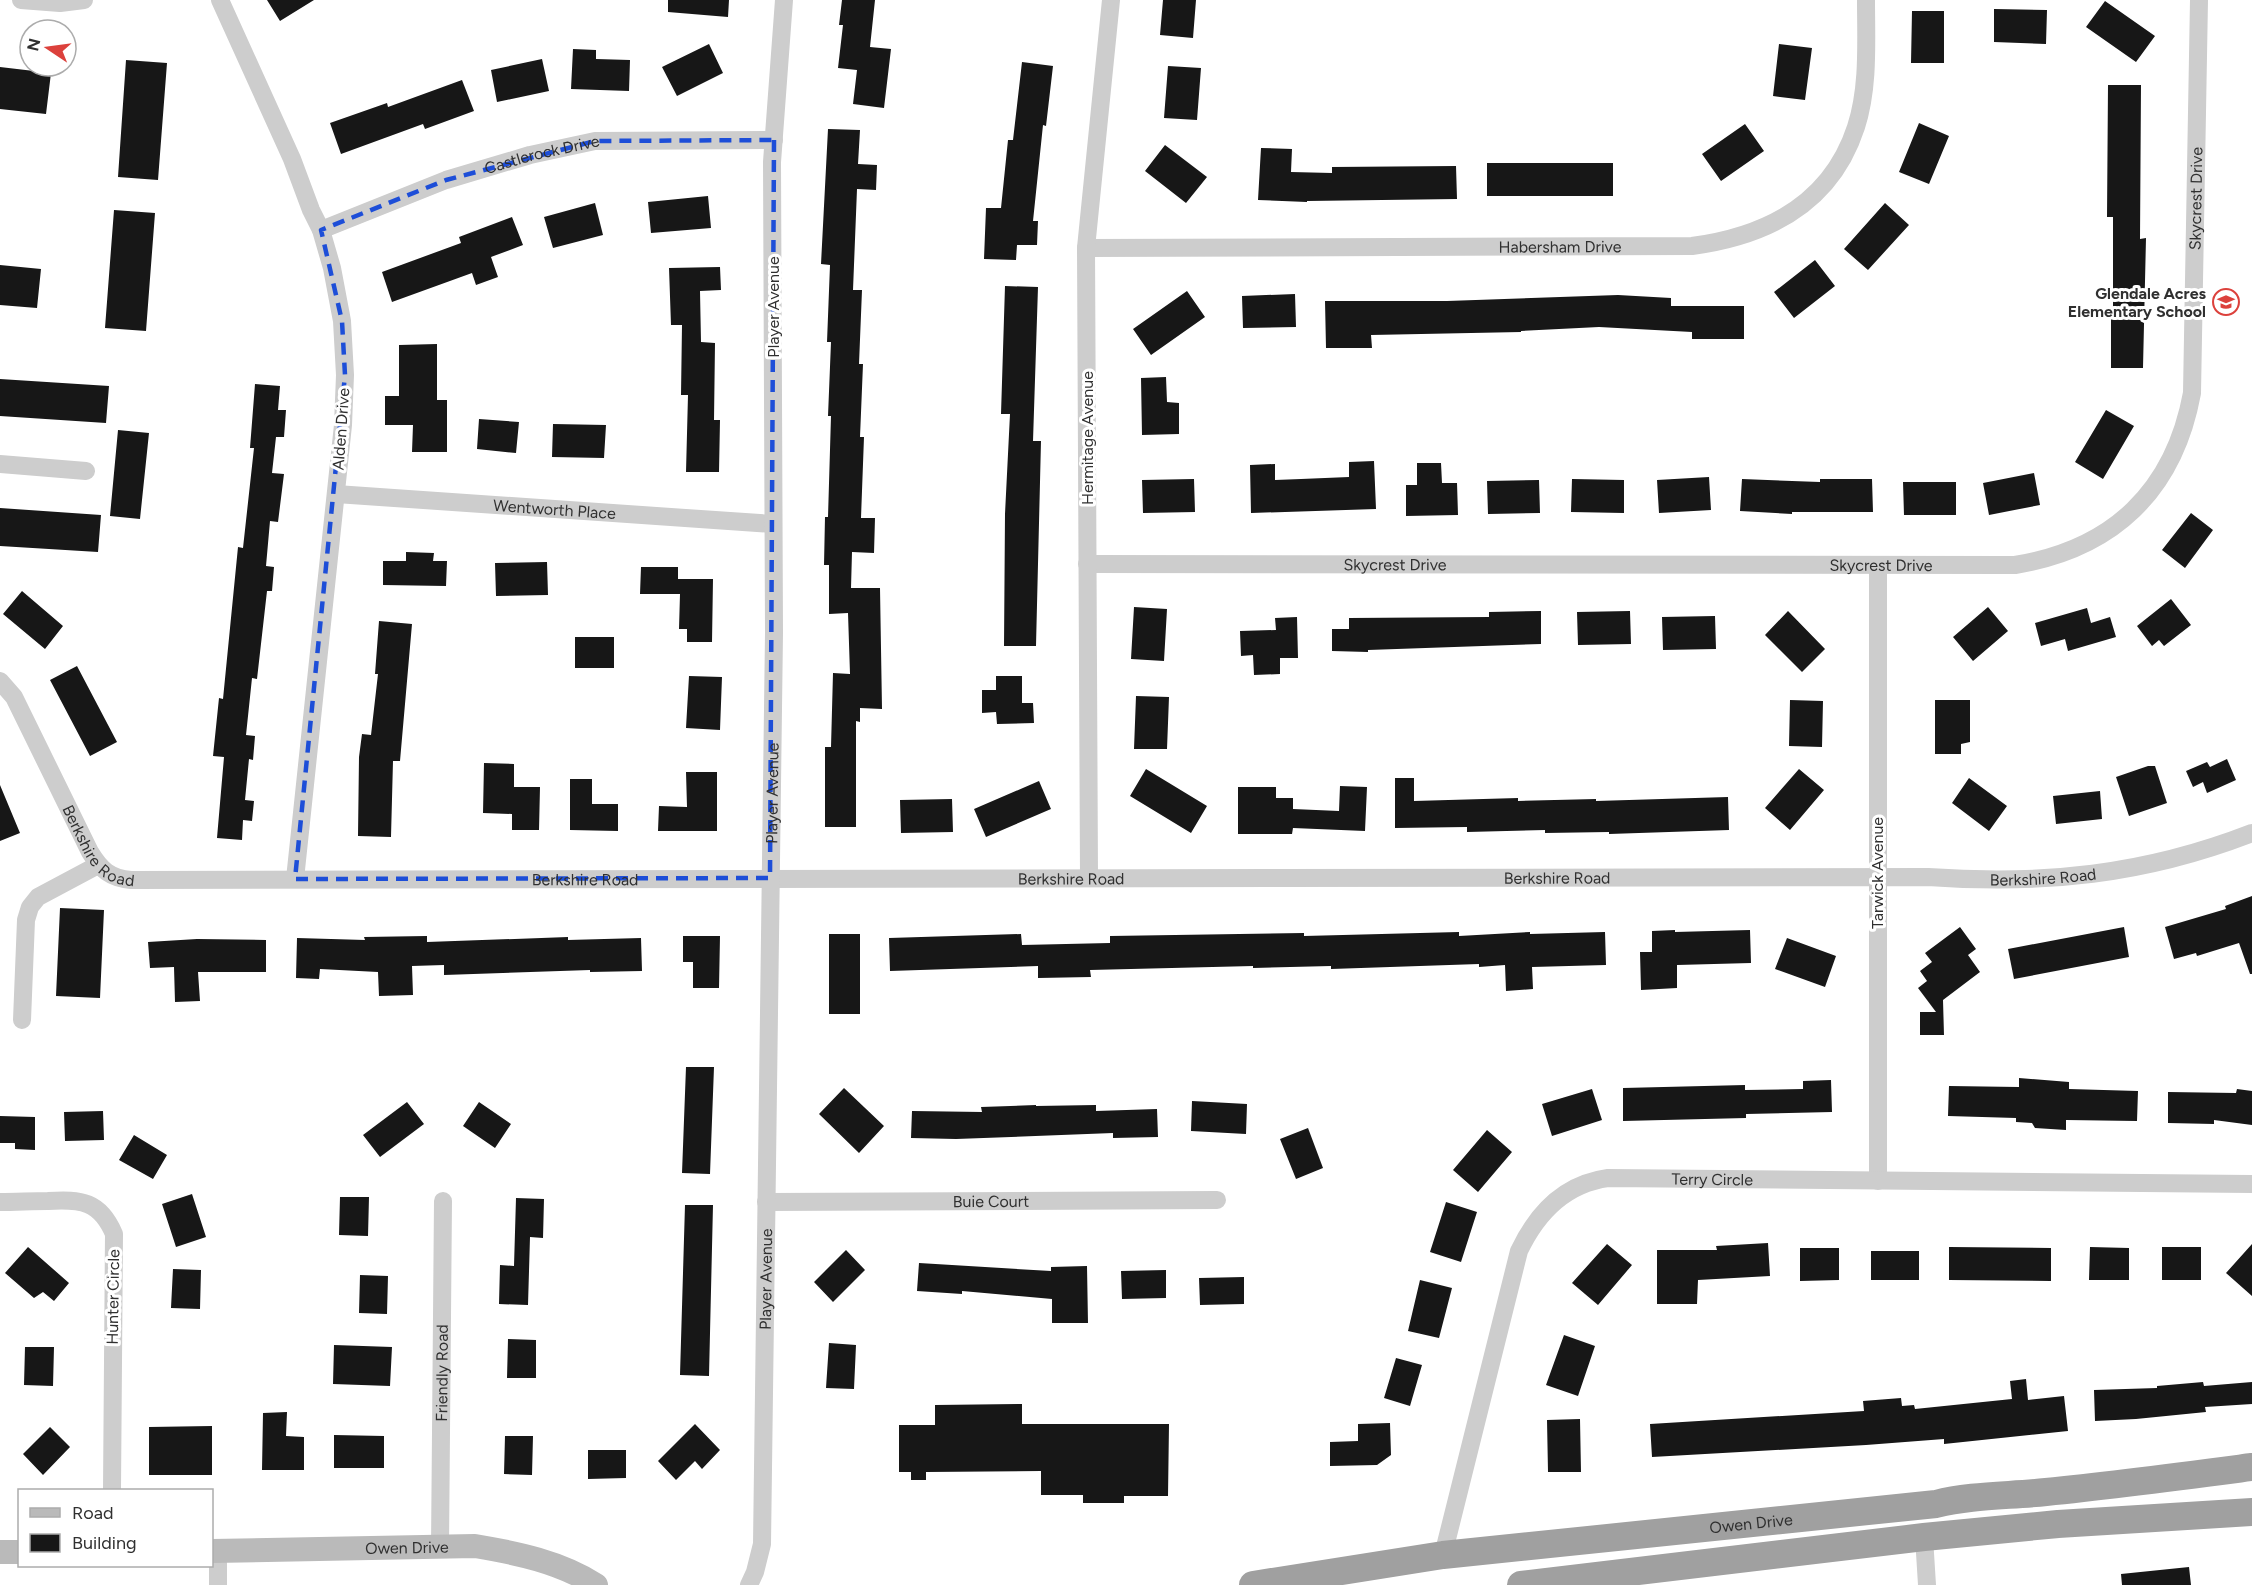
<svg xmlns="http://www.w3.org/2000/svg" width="2252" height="1585" font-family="Figtree,sans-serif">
  <rect width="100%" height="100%" fill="#fff"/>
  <path fill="#171717" d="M267 0H314L280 21Z
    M668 0H729L728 17 668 12Z
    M842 0H875L870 47 891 49 884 108 853 104 857 70 838 68 843 25H839Z
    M1163 0H1196L1193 38 1160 35Z
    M2105 1 2155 36 2136 62 2086 27Z
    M1994 9 2047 10 2046 44 1994 42Z
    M1912 11H1944V63H1911Z
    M709 44 723 73 677 96 662 67Z
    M1779 44 1812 48 1805 100 1773 96Z
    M573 49 596 50V59L630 60 629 91 571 89Z
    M542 59 549 91 497 102 491 70Z
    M126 60 167 63 158 180 118 177Z
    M1022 62 1053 66 1046 126 1043 125 1033 221H1038L1037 245H1017L1016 260 984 259 986 208H1001L1008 140H1013Z
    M1168 66 1201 68 1197 120 1164 118Z
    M0 67 51 73 46 114 0 109Z
    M462 80 474 111 425 129 423 124 341 154 330 123 387 103 388 107Z
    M2108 85H2141L2140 239 2146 238 2143 368H2111V307H2113V217H2107Z
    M1919 123 1949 136 1929 184 1899 172Z
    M1745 124 1764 151 1721 181 1702 154Z
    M828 129 860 130 858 164 877 165 876 190 857 189 853 290H862L859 364H863L860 437H864L861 518H875L874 553 852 552 851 588H880L882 709 860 708V722L856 721V827H825V747H831L833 673 850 674 848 613 829 614V565H824L825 517H828L831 416H828L831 342H827L830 265 821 264Z
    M1165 145 1207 177 1186 203 1145 171Z
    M1261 148 1292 149 1291 172 1332 173V167L1456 166 1457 199 1307 201V202L1258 200Z
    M1487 163H1613V196H1487Z
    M708 196 711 228 651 233 648 202Z
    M595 203 603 235 553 248 544 217Z
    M1885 203 1909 225 1868 270 1844 249Z
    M114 210 155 213 146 331 105 328Z
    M512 217 523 245 491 257 498 277 476 285 472 273 392 302 382 272 461 243 459 237Z
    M1815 260 1835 286 1794 318 1774 292Z
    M0 265 41 269 37 308 0 305Z
    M720 267 721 290 700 291 701 342 715 343 714 420H720L719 472H686L688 395H681L682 325H671L669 268Z
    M1005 286 1038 287 1033 441H1041L1036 646H1004L1005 514 1010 414H1001Z
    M1187 291 1205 317 1151 355 1133 329Z
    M1295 294 1296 327 1243 328 1242 296Z
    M1618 295 1671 298V306H1744V339H1692V332L1599 327 1521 331V332L1371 335 1372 348H1326L1325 301H1447Z
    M437 344V400H447V452H412L413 425H385V396H399V345Z
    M1166 377 1167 402 1179 403V434L1142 435 1141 378Z
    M0 379 109 386 106 423 0 416Z
    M255 384 280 386 278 410H286L284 437H276L272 473 284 474 278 522 270 521 266 566 274 567 272 591H267L257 679 252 678 246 735 255 736 253 760 249 759 245 800 254 801 252 821 243 820 242 840 217 838 224 757 213 756 219 698 223 699 238 547 243 548 254 448H250Z
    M2106 410 2134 426 2103 479 2075 462Z
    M479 419 519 422 516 453 477 449Z
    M553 424 606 425 604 458 552 457Z
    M118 430 149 433 140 519 110 516Z
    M1374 461 1376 509 1251 513 1250 465 1275 464V480L1301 479 1349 477V462Z
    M1417 463H1441L1442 483H1457L1458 515 1406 516V485H1417Z
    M2034 473 2040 505 1989 515 1983 483Z
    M1709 477 1711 510 1659 513 1657 480Z
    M1194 479 1195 512 1143 513 1142 480Z
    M1572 479 1624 480V513L1571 512Z
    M1742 479 1820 482V479H1872L1873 512H1792V514L1740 511Z
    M1539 480 1540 513 1488 514 1487 481Z
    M1903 482H1956V515H1904Z
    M0 508 101 515 98 552 0 546Z
    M2191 513 2213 530 2185 568 2162 550Z
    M406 552 434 553 433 561H447L446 586 383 585V561H406Z
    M547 562 548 595 496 596 495 563Z
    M641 567H678V579H713L712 642H687V629H679L680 594H640Z
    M22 591 63 626 45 649 3 614Z
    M2171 599 2191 625 2164 646 2159 640 2152 646 2137 626Z
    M1134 607 1167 609 1164 661 1131 659Z
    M1988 607 2008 631 1973 661 1953 637Z
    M2087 608 2091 623 2110 617 2116 637 2068 651 2065 639 2041 646 2035 623Z
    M1541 611V644L1368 650V652L1332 651V629H1349V618L1489 617V612Z
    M1630 611 1631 644 1578 645 1577 612Z
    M1788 611 1825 649 1802 672 1765 635Z
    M1715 616 1716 649 1663 650 1662 617Z
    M1297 617 1298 658H1280V674L1254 675 1253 655 1241 656 1240 631 1276 630 1275 618Z
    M379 621 412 624 400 761H393L391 837 358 836 359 757 362 734 371 735 378 674H375Z
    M575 637H614V668H575Z
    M77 666 117 742 90 756 50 680Z
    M689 676 722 677 720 730 686 728Z
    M996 676H1022V703H1033L1034 723 997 724 996 712 982 713V690H996Z
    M1136 696 1169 697 1167 749H1134Z
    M1790 700 1823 701 1822 747 1789 746Z
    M1935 700H1970V742L1961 744V754H1935Z
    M2227 759 2236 780 2207 793 2203 782 2193 787 2186 771 2207 762 2210 767Z
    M484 763 514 764V787H540L539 830H512V814L483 813Z
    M2148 766H2155L2167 803 2129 816 2116 777Z
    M1146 769 1207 806 1191 833 1130 796Z
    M1799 769 1824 790 1790 830 1765 808Z
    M686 772H717V831H658L659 806 687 807Z
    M1395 778H1414V801L1518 798V801L1596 799V801L1728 797 1729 830 1609 834V832L1545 833V830L1467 832V827L1395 828Z
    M1969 778 2007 806 1989 831 1952 803Z
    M570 779H592V804H618V831L570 830Z
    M1039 781 1051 809 986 837 974 809Z
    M0 785 20 833 0 841Z
    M1340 786 1367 787 1365 831 1293 828 1292 834H1238V787H1276V798H1293V809L1339 811Z
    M2100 791 2102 819 2056 824 2053 796Z
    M952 799 953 832 901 833 900 800Z
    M2252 896V974H2250L2239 943 2197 956 2196 953 2174 959 2165 927 2226 909 2225 906Z
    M60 908 104 910 100 998 56 996Z
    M1960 927 1976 949 1968 955 1980 972 1943 1000 1944 1035H1920V1012H1936L1918 988 1927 981 1920 971 1932 962 1925 953Z
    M2124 927 2129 957 2014 979 2008 949Z
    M1675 930V932L1750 930 1751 963 1677 965V988L1641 990 1640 952H1652V931Z
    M1459 932V936L1530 932V934L1605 932 1606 965 1532 967 1533 989 1506 991 1505 965 1479 967V964L1331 969V966L1253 968V966L1090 970 1091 977 1038 978V966L890 971 889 938 1021 934 1022 945 1110 943V936L1304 933V936Z
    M829 934H860V1014H829Z
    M427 936V942L568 937V940L641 938 642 971 590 972V970L444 975V965L412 966 413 995 379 996 378 972 320 969 319 979 296 978 297 938 365 940 364 937Z
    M683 936H720L719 988H693V962H683Z
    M1787 938 1836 956 1825 987 1775 969Z
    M197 939 266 940V972H198L200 1001 175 1002 174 967 150 968 148 942Z
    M686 1067H714L710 1174 682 1173Z
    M2019 1078 2069 1082V1089L2138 1091 2137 1121 2066 1120V1130L2035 1128 2032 1123 2016 1122V1118L1948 1116 1949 1086 2019 1087Z
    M1831 1080 1832 1112 1746 1114V1118L1623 1121V1088L1745 1085V1090L1803 1089V1081Z
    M844 1088 884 1126 859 1153 819 1114Z
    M1592 1089 1602 1120 1552 1136 1542 1104Z
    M2237 1089 2252 1091V1125L2214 1120V1124L2168 1123V1092L2236 1093Z
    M1192 1101 1247 1104 1246 1134 1191 1131Z
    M407 1102 424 1124 380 1157 363 1135Z
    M479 1102 511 1124 495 1148 463 1126Z
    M1036 1105V1106L1096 1105V1111L1157 1109 1158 1137 1113 1138V1133L956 1139 911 1138 912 1111 982 1112 981 1107Z
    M103 1111 104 1140 65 1141 64 1112Z
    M0 1116 35 1117V1150L15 1149V1143H0Z
    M1308 1128 1323 1168 1296 1179 1280 1139Z
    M1487 1130 1512 1152 1478 1192 1453 1170Z
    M134 1135 167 1155 153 1179 119 1160Z
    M192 1194 206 1237 176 1247 162 1204Z
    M340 1197H369L368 1236 339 1235Z
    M516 1198 544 1199 543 1238 530 1237 528 1305 499 1304 500 1265 514 1266Z
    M1446 1202 1477 1212 1461 1262 1430 1252Z
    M685 1205H713L709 1376 680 1375Z
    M1768 1243 1770 1276 1698 1280 1697 1304H1657V1250H1717L1716 1246Z
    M1607 1244 1632 1265 1598 1305 1572 1283Z
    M2252 1244V1296L2226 1273Z
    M28 1247 69 1283 54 1301 43 1292 34 1298 5 1273Z
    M1949 1247 2051 1248V1281L1949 1280Z
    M2090 1247 2129 1248V1280H2089Z
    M2162 1247H2201V1280H2162Z
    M1800 1248H1839V1280L1800 1281Z
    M846 1250 865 1270 833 1302 814 1282Z
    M1871 1251H1919V1280H1871Z
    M919 1263 1051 1271V1267L1087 1266 1088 1323H1052V1299L962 1291V1294L917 1291Z
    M173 1269 201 1270 200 1309 171 1308Z
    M1166 1270V1298L1122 1299 1121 1271Z
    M360 1275 388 1276 387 1314 359 1313Z
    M1244 1277V1304L1200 1305 1199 1278Z
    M1420 1280 1452 1288 1439 1338 1408 1331Z
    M1564 1335 1595 1346 1578 1396 1546 1385Z
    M508 1339 536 1340V1378H507Z
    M829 1343 856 1345 854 1389 826 1388Z
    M334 1345 392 1347 390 1386 333 1384Z
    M25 1347H54L53 1386 24 1385Z
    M1396 1358 1422 1365 1410 1406 1384 1398Z
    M2026 1379 2028 1400 2064 1396 2068 1431 1944 1444V1439L1866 1445 1652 1457 1650 1424 1864 1411 1863 1401 1901 1398 1902 1406 1914 1405 1915 1409 2012 1399 2010 1381Z
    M2203 1382 2204 1386 2252 1382V1404L2205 1407 2206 1412 2136 1419 2095 1421 2094 1390 2157 1388V1386Z
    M1022 1404V1424H1169L1168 1496H1124V1503H1083V1495H1041V1471L926 1472V1480H911V1472H899V1425H935V1405Z
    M287 1412 286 1436 304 1437V1470H262L263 1413Z
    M1580 1419 1581 1472H1548L1547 1420Z
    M1390 1423 1391 1455 1377 1465 1330 1466V1442L1358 1441V1424Z
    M695 1424 720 1450 702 1469 695 1461 676 1480 658 1461Z
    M212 1426V1475H149V1427Z
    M50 1427 70 1447 43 1475 23 1454Z
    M334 1435 384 1436V1468H334Z
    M505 1436H533L532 1475 504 1474Z
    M588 1450H626V1478L588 1479Z
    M2189 1567 2191 1585H2122L2121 1574Z"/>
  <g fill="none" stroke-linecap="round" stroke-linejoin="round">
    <g stroke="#cdcdcd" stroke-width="18">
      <path d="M21 0 60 3 84 0"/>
      <path d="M220 0 292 159 311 210 321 230 332 268 342 321 345 375 343 425 295 879"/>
      <path id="s1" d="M321 230 446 180 530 155 595 141 774 140"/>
      <path id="s2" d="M1086 248 1692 246C1767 236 1831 204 1856 127 1869 87 1866 42 1866 0"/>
      <path d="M0 464 86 471"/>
      <path id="s3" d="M336 494 773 524"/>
      <path id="s4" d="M1087 564 2015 565C2113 549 2174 491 2192 393L2199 0"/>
      <path id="s5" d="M0 681 14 697 90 852C101 870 110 878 131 880L1928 877C2043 885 2144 875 2252 833"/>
      <path d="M1089 877 1086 248 1111 0"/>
      <path d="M22 1020 26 920 30 907 38 897 98 865"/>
      <path d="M1878 1181V566"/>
      <path d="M0 1202C16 1202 32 1201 48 1201 81 1199 100 1201 114 1234L112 1490"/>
      <path id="s6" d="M766 1202 1217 1200"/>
      <path d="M1924 1537 1927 1585"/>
      <path id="s7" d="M440 1547 443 1201"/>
      <path id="s8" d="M1443 1555 1519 1251C1537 1213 1564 1184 1608 1178L2252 1184"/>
      <path d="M218 1585V1550"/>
      <path id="s9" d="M749 1585 755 1572 762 1544 774 633 772 162 784 0"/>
    </g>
    <g stroke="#bababa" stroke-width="24">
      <path id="s10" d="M212 1551 475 1546C517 1553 560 1562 596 1585"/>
      <path d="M0 1552H20"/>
    </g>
    <g stroke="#a0a0a0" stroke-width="28">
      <path id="s11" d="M1253 1585 1443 1555 1936 1504C1971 1495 2009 1496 2046 1492 2115 1485 2183 1476 2252 1467"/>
      <path d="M1521 1585 1924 1537 2058 1524 2252 1512"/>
    </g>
  </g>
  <path fill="none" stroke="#1d4ed8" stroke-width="4.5" stroke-dasharray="12 8" stroke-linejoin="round" d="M774 140 770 878 295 879 345 375 342 321 321 230 446 180 595 141Z"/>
  <defs>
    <symbol id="school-ring" viewBox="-11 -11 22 22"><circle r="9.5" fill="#fff" stroke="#dc413c" stroke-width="1.5"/><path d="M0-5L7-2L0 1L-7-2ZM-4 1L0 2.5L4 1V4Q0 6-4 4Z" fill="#dc413c"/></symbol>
  </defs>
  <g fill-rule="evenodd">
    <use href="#school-ring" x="2211" y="287" width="30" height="30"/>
  </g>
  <g text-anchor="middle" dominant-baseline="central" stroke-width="6" stroke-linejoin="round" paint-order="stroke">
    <g font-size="16" fill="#303030" stroke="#fff">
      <text stroke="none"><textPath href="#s1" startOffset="234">Castlerock Drive</textPath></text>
      <text stroke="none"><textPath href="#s4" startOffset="1388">Skycrest Drive</textPath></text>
      <text stroke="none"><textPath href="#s2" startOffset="474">Habersham Drive</textPath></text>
      <text transform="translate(773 307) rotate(-90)">Player Avenue</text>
      <text transform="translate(341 429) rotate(-86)">Alden Drive</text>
      <text transform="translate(1087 438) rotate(-90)">Hermitage Avenue</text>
      <text stroke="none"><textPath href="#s3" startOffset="219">Wentworth Place</textPath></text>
      <text stroke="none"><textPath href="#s4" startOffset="308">Skycrest Drive</textPath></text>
      <text stroke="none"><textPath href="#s4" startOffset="794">Skycrest Drive</textPath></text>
      <text stroke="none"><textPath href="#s9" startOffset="794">Player Avenue</textPath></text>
      <text stroke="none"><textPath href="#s5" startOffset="196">Berkshire Road</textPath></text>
      <text transform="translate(1877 873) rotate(-90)">Tarwick Avenue</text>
      <text stroke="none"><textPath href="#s5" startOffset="1186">Berkshire Road</textPath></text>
      <text stroke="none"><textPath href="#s5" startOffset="2158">Berkshire Road</textPath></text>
      <text stroke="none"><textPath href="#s5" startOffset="700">Berkshire Road</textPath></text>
      <text stroke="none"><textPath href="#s5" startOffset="1672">Berkshire Road</textPath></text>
      <text stroke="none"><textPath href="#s8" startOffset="538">Terry Circle</textPath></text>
      <text stroke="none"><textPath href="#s6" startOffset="225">Buie Court</textPath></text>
      <text stroke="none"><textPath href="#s9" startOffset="308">Player Avenue</textPath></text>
      <text transform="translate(113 1297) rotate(-89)">Hunter Circle</text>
      <text stroke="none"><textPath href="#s7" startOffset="174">Friendly Road</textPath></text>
      <text stroke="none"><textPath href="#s11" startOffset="502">Owen Drive</textPath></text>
      <text stroke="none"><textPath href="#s10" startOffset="195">Owen Drive</textPath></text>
    </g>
    <g font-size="16" font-weight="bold" fill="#303030" stroke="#fff" text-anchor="end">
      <text x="2206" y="293">Glendale Acres<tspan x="2206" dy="18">Elementary School</tspan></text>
    </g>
  </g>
  <rect x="18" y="1489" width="195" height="78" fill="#ffffff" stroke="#acacac" stroke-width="1.5"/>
  <rect x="30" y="1508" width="30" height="9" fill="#bababa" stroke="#acacac" stroke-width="1.5"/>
  <text x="72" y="1519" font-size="18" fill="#303030">Road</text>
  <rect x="30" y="1534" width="30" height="18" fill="#171717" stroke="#acacac" stroke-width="1.5"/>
  <text x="72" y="1549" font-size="18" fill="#303030">Building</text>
  <g transform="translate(48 48) rotate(283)"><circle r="28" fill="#ffffff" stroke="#acacac" stroke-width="1.5"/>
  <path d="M0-4.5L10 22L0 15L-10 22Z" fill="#dc413c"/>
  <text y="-9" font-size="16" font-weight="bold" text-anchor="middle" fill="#303030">N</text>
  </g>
</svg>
